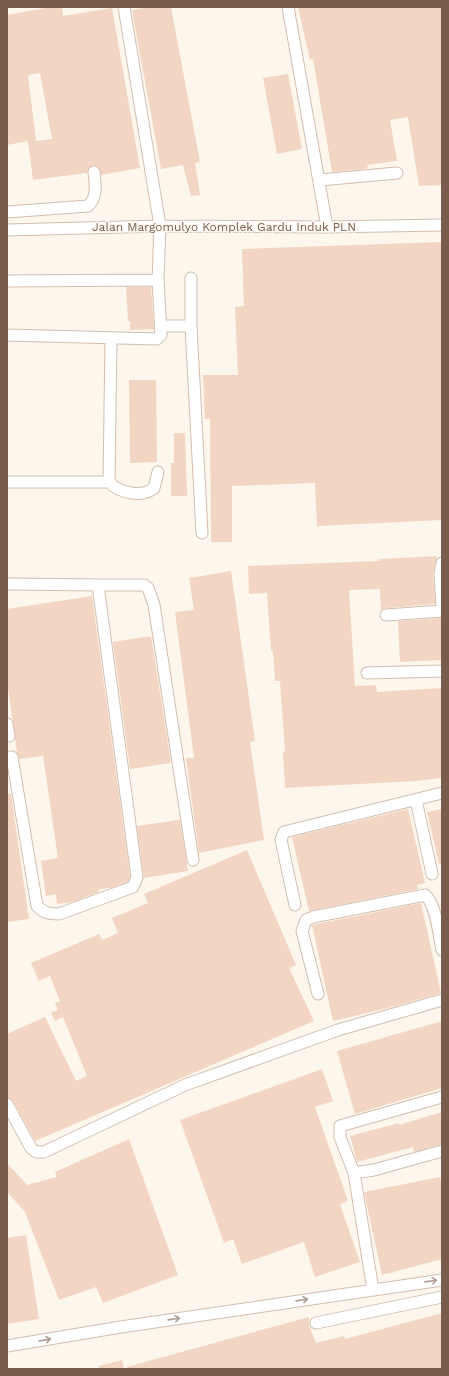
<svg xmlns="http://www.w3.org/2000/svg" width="449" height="1376" font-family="'Work Sans',sans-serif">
<rect width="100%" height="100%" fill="#fdf6ec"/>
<!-- building -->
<path fill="#f3d5c3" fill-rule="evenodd" d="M 51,7 L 62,7 L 63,16 L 112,8 L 140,168 L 101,175 L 99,168 L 93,165 L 88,169 L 87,173 L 33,180 L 28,141 L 7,145 L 7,15 ZM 40,73 L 52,139 L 36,141 L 28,75 Z
M 150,7 L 171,7 L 200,162 L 195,163 L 200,195 L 191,196 L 183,165 L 161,169 L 132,10 Z
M 298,7 L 442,7 L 442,185 L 419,186 L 408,117 L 390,120 L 397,161 L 367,165 L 368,168 L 365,169 L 332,172 L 313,59 L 310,60 Z
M 288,74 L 302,149 L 277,154 L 263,78 Z
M 442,242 L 442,520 L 317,526 L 315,483 L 232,486 L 232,542 L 211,542 L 210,419 L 205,419 L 203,375 L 238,375 L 235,307 L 244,306 L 242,249 Z
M 126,287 L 151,287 L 154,329 L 130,330 L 130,321 L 128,321 Z
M 129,380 L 156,380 L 157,462 L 130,463 Z
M 174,433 L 185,433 L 187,496 L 171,496 L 171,463 L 174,463 Z
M 437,556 L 433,573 L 435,604 L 386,608 L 381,610 L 380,589 L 349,590 L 355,686 L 376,685 L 377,692 L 442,688 L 442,778 L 416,781 L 285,788 L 283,752 L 285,752 L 280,681 L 275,681 L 273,651 L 271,651 L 267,593 L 249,594 L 248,566 L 379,561 L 379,559 Z
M 231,571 L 255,741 L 250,742 L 264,840 L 199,853 L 186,758 L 194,758 L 175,612 L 194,610 L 189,578 Z
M 92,596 L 130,876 L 128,882 L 111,888 L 99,889 L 99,892 L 73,902 L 57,904 L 56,894 L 46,896 L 41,861 L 58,858 L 43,756 L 19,759 L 17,753 L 7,681 L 7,609 Z
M 442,618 L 442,660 L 400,662 L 398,621 Z
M 151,636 L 171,763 L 130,769 L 113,642 Z
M 7,794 L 11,794 L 29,919 L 7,922 Z
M 408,809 L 425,883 L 417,885 L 418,889 L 309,911 L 292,837 Z
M 442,809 L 442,864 L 439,864 L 427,812 Z
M 180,820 L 188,871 L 144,878 L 137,826 Z
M 247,850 L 296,965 L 289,968 L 314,1021 L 35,1141 L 13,1101 L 7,1097 L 7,1034 L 45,1017 L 76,1081 L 87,1076 L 63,1017 L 55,1021 L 51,1013 L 58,1010 L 55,1003 L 60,1001 L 50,976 L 39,981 L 31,963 L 99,934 L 102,940 L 118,933 L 112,918 L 148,903 L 144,894 Z
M 421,903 L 441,993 L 388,1008 L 333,1021 L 312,925 Z
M 442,1021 L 442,1088 L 355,1114 L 337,1051 Z
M 322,1069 L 333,1101 L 315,1107 L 348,1201 L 340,1204 L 360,1262 L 315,1277 L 304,1242 L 242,1264 L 233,1239 L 224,1243 L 180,1120 Z
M 442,1112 L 442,1144 L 414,1152 L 413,1147 L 357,1162 L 350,1136 L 399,1123 L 399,1125 Z
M 129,1139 L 178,1275 L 103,1303 L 96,1287 L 59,1300 L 25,1212 L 7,1192 L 7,1163 L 27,1185 L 57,1177 L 55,1172 Z
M 440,1177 L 442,1189 L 442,1259 L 382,1275 L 364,1192 Z
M 26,1235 L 39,1319 L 7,1324 L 7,1238 Z
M 442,1313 L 442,1369 L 127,1369 L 127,1367 L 309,1317 L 309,1325 L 316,1343 L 344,1336 L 345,1339 Z
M 122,1360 L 124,1369 L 99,1369 L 99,1366 Z"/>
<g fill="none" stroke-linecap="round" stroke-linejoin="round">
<defs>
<path id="minor" d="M 288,7 L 327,227
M 320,180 L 397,173
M 7,212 L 88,206 C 98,197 95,184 94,172
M 7,230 L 160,226 L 327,227 L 442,225
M 7,281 L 158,280
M 160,326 L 191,326 L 202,533
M 191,326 L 191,278
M 7,335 L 157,339 L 161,335 L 158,280 L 160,226 L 124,7
M 7,482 L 109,482 C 119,493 142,498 154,488 L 158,472
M 109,482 L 111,338
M 442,563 L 440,573 L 442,607
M 7,584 L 98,585 L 137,877 L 133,887 L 59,914 C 49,914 44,913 37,906 L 12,757 L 7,758
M 98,585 L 144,585 L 148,588 L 154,605 L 193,860
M 386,615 L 442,611
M 367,673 L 442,671
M 7,724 L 9,736
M 416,800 L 432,874
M 295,905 L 281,840 L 284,832 L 442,793
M 318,994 L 302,931 L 306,920 L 313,917 L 425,895 C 436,904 439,935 442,950
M 7,1104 L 31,1148 L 36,1152 L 44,1152 L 185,1085 L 338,1030 L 442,1000
M 354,1173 L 374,1170 L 442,1151
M 373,1290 L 354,1173 L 340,1137 L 340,1126 L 442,1097
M 316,1323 L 442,1297
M 7,1346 L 121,1327 L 442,1280"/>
</defs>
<!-- minor casing -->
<use href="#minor" stroke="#d1beb0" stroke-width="13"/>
<!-- minor -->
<use href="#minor" stroke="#fff" stroke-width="11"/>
</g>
<!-- one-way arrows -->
<defs><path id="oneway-shaft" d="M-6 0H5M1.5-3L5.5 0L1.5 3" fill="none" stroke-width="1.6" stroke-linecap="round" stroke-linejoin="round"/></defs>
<g stroke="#af9d94">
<use href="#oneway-shaft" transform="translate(431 1281) rotate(-8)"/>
<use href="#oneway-shaft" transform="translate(302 1300) rotate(-8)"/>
<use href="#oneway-shaft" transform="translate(174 1319) rotate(-8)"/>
<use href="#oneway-shaft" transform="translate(45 1340) rotate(-10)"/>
</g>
<g text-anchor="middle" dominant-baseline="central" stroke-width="3" stroke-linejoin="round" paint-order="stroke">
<!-- street labels -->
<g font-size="12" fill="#7a5c4d" stroke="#fffaf3">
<text x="224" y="227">Jalan Margomulyo Komplek Gardu Induk PLN</text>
</g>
</g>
<!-- border -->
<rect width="449" height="1376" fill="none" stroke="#7a5c4d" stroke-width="16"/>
</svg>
